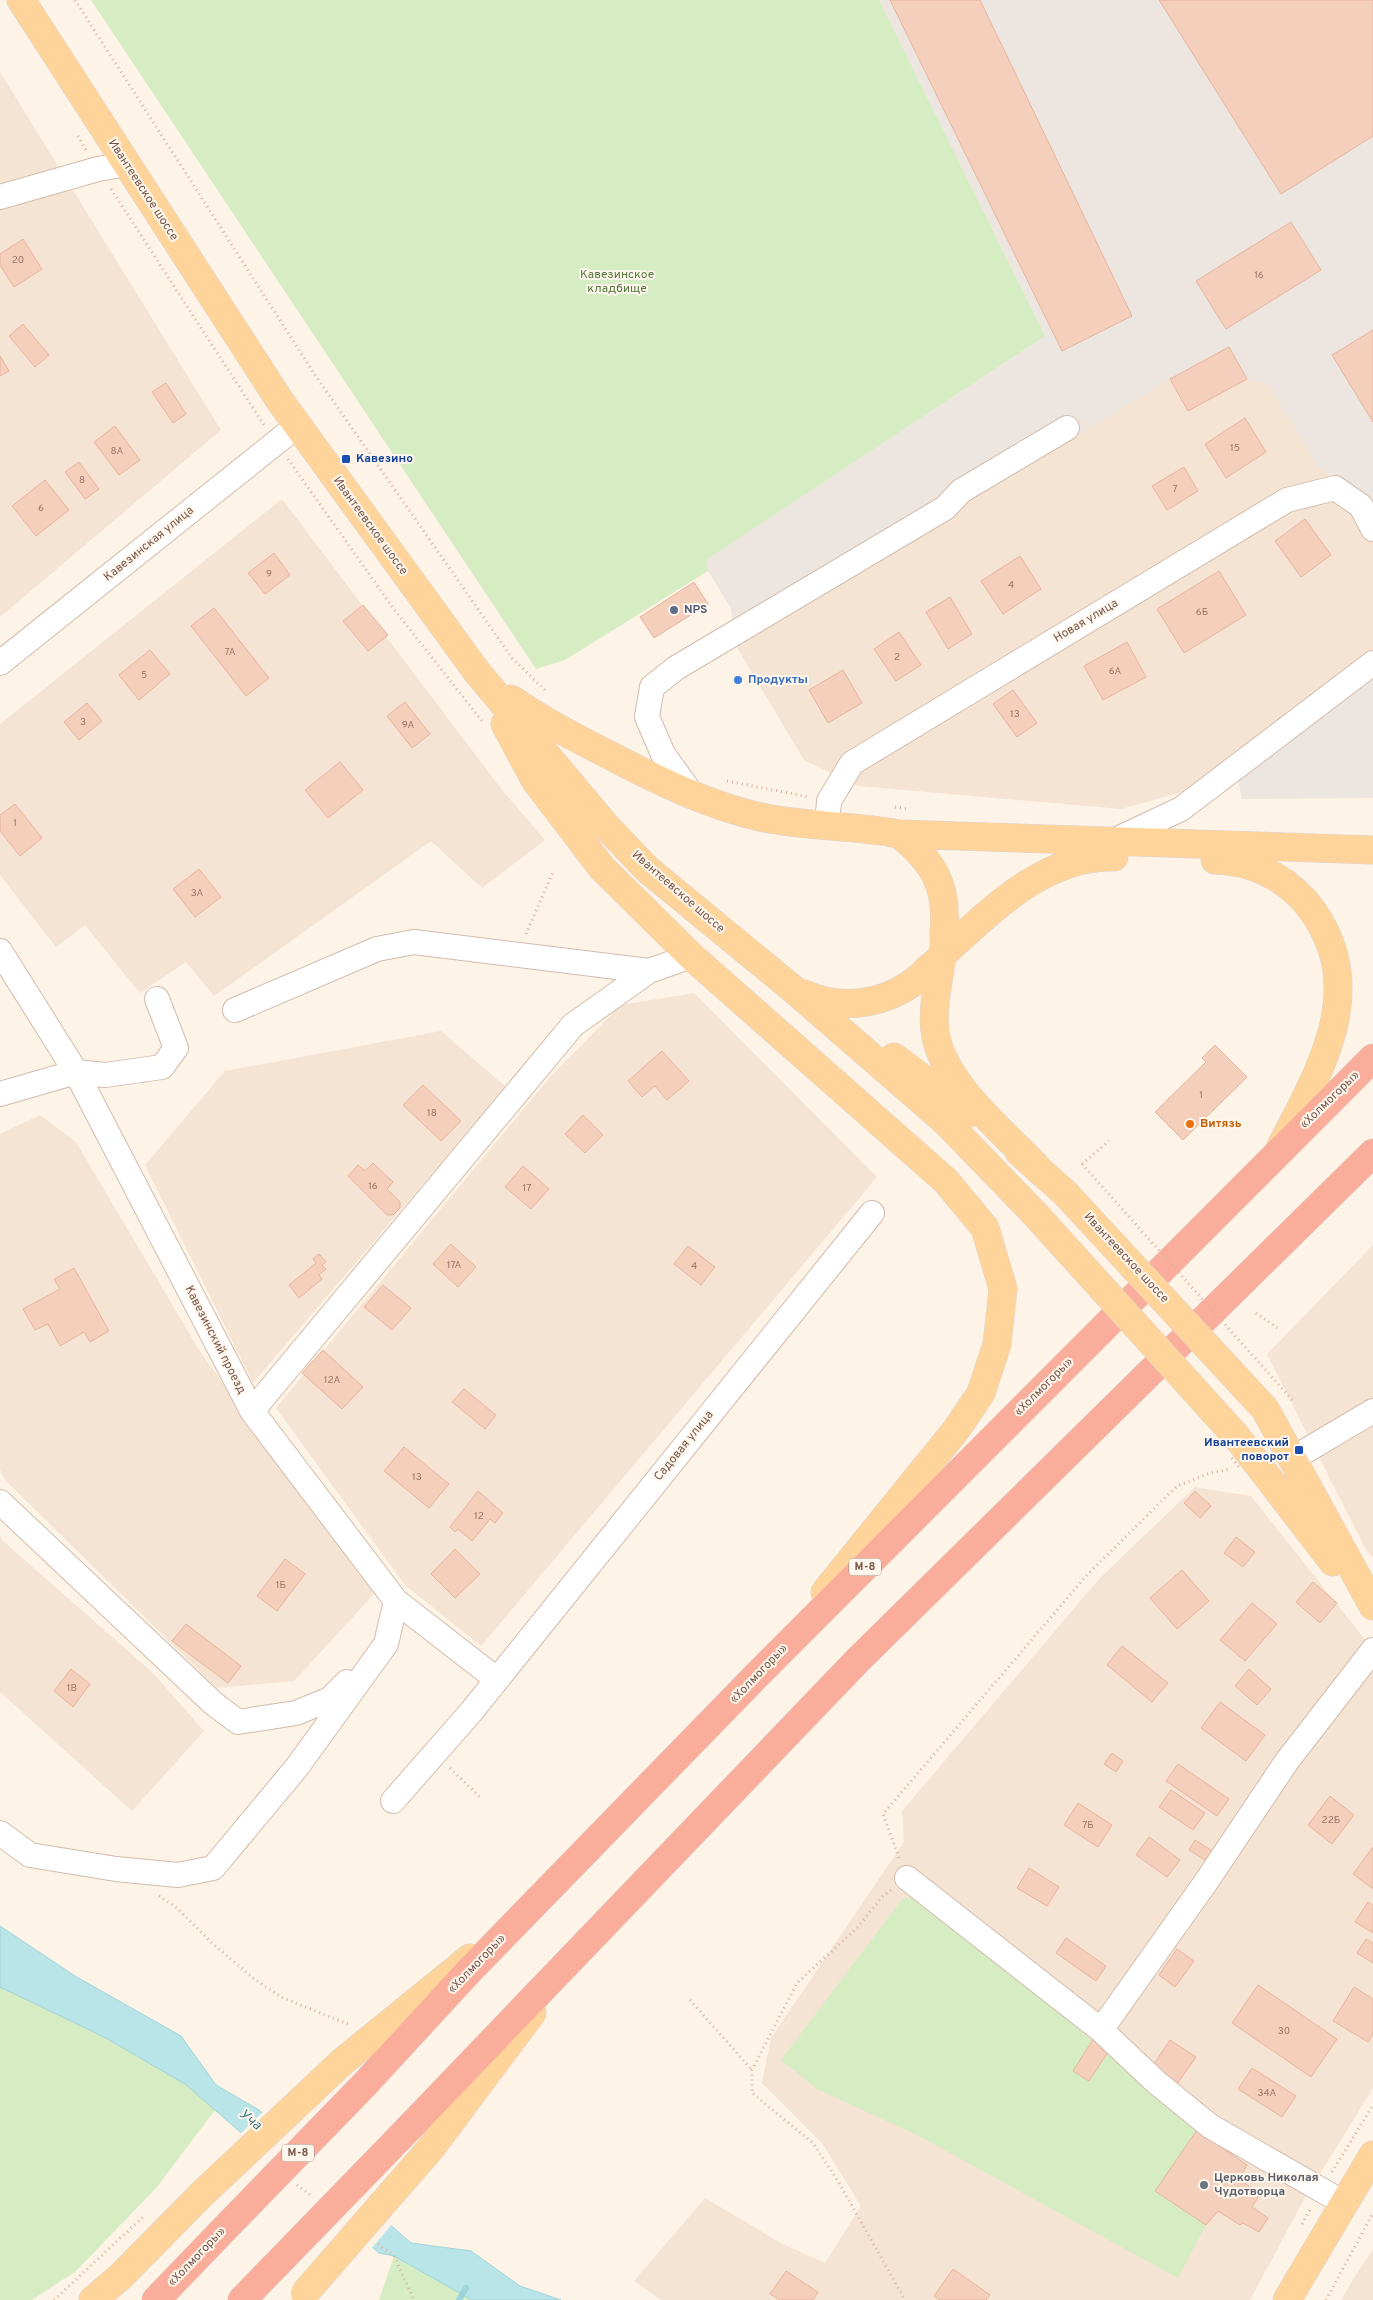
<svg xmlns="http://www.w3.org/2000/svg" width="1373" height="2300" font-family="Overpass,sans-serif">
<rect width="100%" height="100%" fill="#fdf3e6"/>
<!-- residential -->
<path fill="#f5e4d4" d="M 0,72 L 221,430 L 0,617 Z
M 1170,379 L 1188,411 L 1247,379 L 1268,384 L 1318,466 L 1364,501 L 1373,517 L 1373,671 L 1237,777 L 1121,809 L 858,786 L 804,760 L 735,644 Z
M 282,499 L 502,790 L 545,840 L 482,888 L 431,841 L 214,996 L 186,962 L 140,993 L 85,925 L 56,947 L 0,875 L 0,724 Z
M 694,993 L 877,1177 L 481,1646 L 405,1585 L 276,1408 L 551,1076 L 621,1005 Z
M 441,1031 L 506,1087 L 253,1383 L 145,1165 L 225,1071 Z
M 40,1115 L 76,1142 L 199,1350 L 374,1594 L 294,1681 L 217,1688 L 6,1481 L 0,1470 L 0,1134 Z
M 1373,1245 L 1373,1558 L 1366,1550 L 1267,1354 Z
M 1195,1487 L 1251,1496 L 1367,1642 L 1373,1646 L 1373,2088 L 1302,2203 L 1250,2300 L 661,2300 L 634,2281 L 705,2198 L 779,2242 L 825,2263 L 861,2206 L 822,2143 L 762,2083 L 771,2038 L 904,1842 L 902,1811 L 1099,1579 Z
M 0,1535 L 2,1540 L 153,1673 L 204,1731 L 132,1811 L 0,1692 Z
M 1373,2249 L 1373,2300 L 1341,2300 L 1356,2275 Z"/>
<!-- industrial -->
<path fill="#ede5e0" d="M 879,0 L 1373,0 L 1373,517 L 1364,501 L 1318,466 L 1268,384 L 1246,379 L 1188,411 L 1170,379 L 735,644 L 731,608 L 708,571 L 706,560 L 1045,336 Z
M 1373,671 L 1373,798 L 1242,799 L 1237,777 Z"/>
<!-- green -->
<path fill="#d6ecc3" d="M 91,0 L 879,0 L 1045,336 L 706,560 L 708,571 L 565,660 L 536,669 Z
M 910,1897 L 1065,2018 L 1197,2130 L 1155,2191 L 1206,2225 L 1178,2278 L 917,2135 L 817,2089 L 781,2060 L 902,1899 Z
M 0,1987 L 104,2037 L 185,2084 L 215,2110 L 156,2188 L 76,2271 L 32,2300 L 0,2300 Z
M 394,2256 L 472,2300 L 379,2300 Z"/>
<!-- water -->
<path fill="#b9e4e8" stroke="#9ed5db" d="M 0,1926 L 75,1976 L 181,2036 L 216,2085 L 259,2110 L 411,2243 L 471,2251 L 520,2286 L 561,2300 L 472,2300 L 394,2256 L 379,2253 L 185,2084 L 104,2037 L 0,1987 Z"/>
<!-- pier -->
<path fill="#fdf3e6" d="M 264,2111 L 392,2224 L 371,2249 L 239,2135 Z"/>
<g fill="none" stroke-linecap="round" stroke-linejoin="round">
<!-- stream -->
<path stroke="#9ed5db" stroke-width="6" d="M 459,2300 L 466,2288"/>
</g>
<!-- building -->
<path fill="#f4cfbc" stroke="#e8b49b" d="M 890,0 L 980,0 L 1132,316 L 1062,351 Z
M 1159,0 L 1373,0 L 1373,136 L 1281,194 Z
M 1291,222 L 1321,270 L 1226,329 L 1196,281 Z
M 23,239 L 42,269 L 14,287 L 0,265 L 0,254 Z
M 23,324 L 49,355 L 35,367 L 9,336 Z
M 1373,330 L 1373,422 L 1332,355 Z
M 1229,347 L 1247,379 L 1188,411 L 1170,379 Z
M 0,356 L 9,371 L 0,376 Z
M 166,383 L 186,414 L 173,423 L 152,392 Z
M 1245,418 L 1266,452 L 1226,478 L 1205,444 Z
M 115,426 L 140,460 L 119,475 L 94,442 Z
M 79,462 L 99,489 L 85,499 L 65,472 Z
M 1184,467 L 1198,491 L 1167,510 L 1152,486 Z
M 45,480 L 69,510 L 36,536 L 12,506 Z
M 1305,519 L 1331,555 L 1301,577 L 1275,541 Z
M 274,553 L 290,575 L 265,594 L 248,573 Z
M 1020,556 L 1041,589 L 1003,614 L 981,581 Z
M 1219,571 L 1246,615 L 1184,653 L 1157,609 Z
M 694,582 L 708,604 L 654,638 L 640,617 Z
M 950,597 L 972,634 L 948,649 L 926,612 Z
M 363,605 L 388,635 L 368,651 L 343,621 Z
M 214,608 L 269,678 L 246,696 L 191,626 Z
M 899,632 L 921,665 L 896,681 L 874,649 Z
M 1127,642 L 1146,677 L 1103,700 L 1084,666 Z
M 150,650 L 170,674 L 139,700 L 119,675 Z
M 843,670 L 862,703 L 828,723 L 809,690 Z
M 1013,690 L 1037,723 L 1017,737 L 993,704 Z
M 405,702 L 430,734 L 412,748 L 387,716 Z
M 87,703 L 102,721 L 79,740 L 64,722 Z
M 340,762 L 363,790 L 328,818 L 305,790 Z
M 15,804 L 42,838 L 20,856 L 0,831 L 0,815 Z
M 199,869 L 221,897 L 195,917 L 173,889 Z
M 1215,1045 L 1247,1077 L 1183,1140 L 1155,1112 L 1206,1062 L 1202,1058 Z
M 662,1051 L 689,1081 L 667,1100 L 655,1086 L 642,1097 L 628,1081 Z
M 423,1085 L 461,1121 L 441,1141 L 403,1105 Z
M 583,1115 L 603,1135 L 585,1153 L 565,1134 Z
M 373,1163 L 393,1182 L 387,1189 L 400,1202 L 400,1208 L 393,1215 L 387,1215 L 348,1176 L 358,1165 L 365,1171 Z
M 523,1166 L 549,1189 L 531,1209 L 505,1187 Z
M 451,1244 L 476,1267 L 458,1287 L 433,1264 Z
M 688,1246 L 715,1267 L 701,1285 L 674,1264 Z
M 319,1254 L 326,1262 L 322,1265 L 326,1269 L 319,1275 L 322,1279 L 299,1298 L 289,1285 L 316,1263 L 313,1259 Z
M 74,1268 L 109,1331 L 90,1342 L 84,1332 L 60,1346 L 48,1324 L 35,1330 L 23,1309 L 60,1289 L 54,1279 Z
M 383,1285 L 411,1308 L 392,1330 L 364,1307 Z
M 323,1350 L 363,1387 L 342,1409 L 302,1373 Z
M 464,1389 L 496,1415 L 485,1429 L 452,1402 Z
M 404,1447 L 449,1484 L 429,1508 L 384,1471 Z
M 478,1491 L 503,1513 L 495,1523 L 490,1519 L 472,1541 L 458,1529 L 455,1532 L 450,1527 Z
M 1195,1491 L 1211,1506 L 1200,1518 L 1184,1503 Z
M 1236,1537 L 1255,1552 L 1243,1567 L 1224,1553 Z
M 455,1549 L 480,1574 L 455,1598 L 431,1574 Z
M 285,1559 L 305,1574 L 277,1611 L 257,1596 Z
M 1182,1570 L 1209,1601 L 1177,1629 L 1150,1598 Z
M 1313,1582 L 1337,1603 L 1320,1623 L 1296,1602 Z
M 1252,1603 L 1277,1624 L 1245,1661 L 1220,1640 Z
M 186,1624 L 241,1666 L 228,1683 L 172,1641 Z
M 1122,1646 L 1168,1683 L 1152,1702 L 1107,1665 Z
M 71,1669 L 90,1684 L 73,1707 L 54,1691 Z
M 1249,1669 L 1271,1689 L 1257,1705 L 1235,1686 Z
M 1220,1702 L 1265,1735 L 1246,1761 L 1201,1728 Z
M 1112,1753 L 1123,1761 L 1116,1772 L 1104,1764 Z
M 1178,1764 L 1229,1799 L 1217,1816 L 1166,1781 Z
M 1171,1790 L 1205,1813 L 1193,1830 L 1159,1807 Z
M 1330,1796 L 1354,1815 L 1332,1844 L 1308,1825 Z
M 1078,1803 L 1112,1825 L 1098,1847 L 1064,1825 Z
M 1149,1837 L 1180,1860 L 1167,1877 L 1136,1855 Z
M 1195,1840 L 1214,1852 L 1208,1862 L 1189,1850 Z
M 1373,1847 L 1373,1889 L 1353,1874 Z
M 1029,1868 L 1059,1887 L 1047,1906 L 1017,1888 Z
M 1368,1902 L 1373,1905 L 1373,1933 L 1355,1922 Z
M 1066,1938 L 1106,1966 L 1096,1981 L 1056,1953 Z
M 1366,1939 L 1373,1943 L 1373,1963 L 1357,1953 Z
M 1177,1949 L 1194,1961 L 1175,1987 L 1159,1975 Z
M 1258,1985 L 1337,2039 L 1311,2077 L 1232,2023 Z
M 1354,1987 L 1373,1999 L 1373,2034 L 1368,2042 L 1333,2021 Z
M 1094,2038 L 1110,2049 L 1089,2081 L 1073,2071 Z
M 1170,2040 L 1196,2057 L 1177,2084 L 1152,2067 Z
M 1252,2068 L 1296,2096 L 1282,2117 L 1238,2089 Z
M 1197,2130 L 1247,2165 L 1239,2179 L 1260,2194 L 1252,2207 L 1268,2218 L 1259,2232 L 1243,2223 L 1240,2225 L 1218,2211 L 1206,2225 L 1155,2191 Z
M 953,2269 L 990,2295 L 986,2300 L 940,2300 L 934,2296 Z
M 786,2271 L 818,2292 L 813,2300 L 780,2300 L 770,2294 Z"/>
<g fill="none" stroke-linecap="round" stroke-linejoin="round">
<defs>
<path id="minor" d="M 0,197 L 98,169 L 127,164
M 0,663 L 298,425
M 693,796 L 663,754 L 647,717 L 652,687 L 676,668 L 945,508 L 961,491 L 1067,428
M 827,825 L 829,801 L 852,763 L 1287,500 L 1335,488 L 1361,506 L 1373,529
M 1111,842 L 1181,809 L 1373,663
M 0,951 L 76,1072 L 252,1411 L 396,1601 L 495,1678
M 235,1010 L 377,949 L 414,942 L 649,971 L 691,956
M 0,1094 L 76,1072 L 105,1075 L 162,1067 L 176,1048 L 157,999
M 252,1411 L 573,1025 L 649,971
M 1292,1459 L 1373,1411
M 0,1502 L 213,1703 L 238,1722 L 296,1713 L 330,1699 L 347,1682
M 393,1801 L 471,1712 L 872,1213
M 0,1833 L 30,1855 L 116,1869 L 178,1875 L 213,1868 L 297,1767 L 386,1644 L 396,1601
M 907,1878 L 1101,2030 L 1206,1882 L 1287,1761 L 1373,1650
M 1101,2030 L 1156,2082 L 1210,2126 L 1344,2203"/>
<path id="major" d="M 21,0 L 280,401 L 477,672 L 606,826 L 647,869 L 793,989 L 945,1121 L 1035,1214
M 511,699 C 544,722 578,739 613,757 C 661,782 708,805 760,817 C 806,827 853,825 899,834 L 1373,850
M 505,724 L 535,780 L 602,868 L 691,956 L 946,1181 L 985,1228 L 1003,1289 L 997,1344 L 981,1393 L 956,1430 L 825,1592
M 1215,860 C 1251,861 1280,874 1305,901 C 1373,983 1322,1067 1280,1148
M 804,994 C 847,1013 896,1003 929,968 C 933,965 940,959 942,955 C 945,949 944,938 944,932 C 948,886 934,862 899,834
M 894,1057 L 969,1113
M 1019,1152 L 1065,1193
M 1034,1164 C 1000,1129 941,1081 935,1031 C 932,1006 939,979 942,955 C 991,911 1044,855 1114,857
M 1265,1409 L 1373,1606
M 1236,1436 L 1333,1562
M 342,2062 L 470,1958
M 431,2148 L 532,2013
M 93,2300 L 121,2276 L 202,2194
M 1287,2300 L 1373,2155"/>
<path id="highway" d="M 365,2084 L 469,1971 L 757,1675 L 1373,1058
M 409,2128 L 858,1660 L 1373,1153
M 156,2300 L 231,2222
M 242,2300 L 276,2265"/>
</defs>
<!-- minor casing -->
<use href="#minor" stroke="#d2bcad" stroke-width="26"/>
<!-- major casing -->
<use href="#major" stroke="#dcd3d0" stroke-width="29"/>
<!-- highway casing -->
<use href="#highway" stroke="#dcd3d0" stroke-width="29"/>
<!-- path -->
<path stroke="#dab29e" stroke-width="3" stroke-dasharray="1 4" stroke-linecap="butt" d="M 75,0 L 315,375 L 512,658 L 547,692
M 78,136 L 86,150
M 111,189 L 264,425
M 288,459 L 393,608 L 482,721
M 727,781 L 809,797
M 895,807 L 908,809
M 526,934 L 553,872
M 1082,1164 L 1109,1141
M 1256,1313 L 1279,1329
M 450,1768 L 482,1799
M 899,1858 L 883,1814 L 1087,1575 L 1177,1486 L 1210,1473 L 1231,1469
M 891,1890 L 883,1896 L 856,1929 L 797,1983 L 752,2070 L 752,2093 L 813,2143 L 838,2181 L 905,2300
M 159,1896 L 177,1908 L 213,1944 L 253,1978 L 281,1997 L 350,2025
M 690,2000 L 752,2070
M 1332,2172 L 1373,2105
M 297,2185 L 312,2196
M 1302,2224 L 1311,2208
M 378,2244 L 394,2256 L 414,2300
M 54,2300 L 143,2217
M 1326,2300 L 1373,2213"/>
<!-- minor -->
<use href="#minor" stroke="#fff" stroke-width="24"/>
<!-- major -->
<use href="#major" stroke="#ffd49b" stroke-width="28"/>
<!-- highway -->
<use href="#highway" stroke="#faad9a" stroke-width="28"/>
<defs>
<path id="major-bridge" d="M 1065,1193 L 1265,1409
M 1035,1214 L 1236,1436
M 202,2194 L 342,2062
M 305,2293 L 431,2148"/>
<path id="highway-bridge" d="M 231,2222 L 365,2084
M 276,2265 L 409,2128"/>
</defs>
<!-- major-bridge casing -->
<use href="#major-bridge" stroke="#dcd3d0" stroke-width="29" stroke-linecap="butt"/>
<!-- highway-bridge casing -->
<use href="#highway-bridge" stroke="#dcd3d0" stroke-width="29" stroke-linecap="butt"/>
<!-- path-bridge -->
<path stroke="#dab29e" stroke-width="3" stroke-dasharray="1 4" stroke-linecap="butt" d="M 1082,1164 L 1295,1403
M 1232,1458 L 1239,1467"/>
<!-- major-bridge -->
<use href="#major-bridge" stroke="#ffd49b" stroke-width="28"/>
<!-- highway-bridge -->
<use href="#highway-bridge" stroke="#faad9a" stroke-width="28"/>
</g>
<!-- markers -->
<g fill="#1a4fb4" stroke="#fff7ed" stroke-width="2">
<rect x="341" y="454" width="10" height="10" rx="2.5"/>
<rect x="1294" y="1445" width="10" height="10" rx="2.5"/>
</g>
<circle fill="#5c6f8a" stroke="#fff7ed" stroke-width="2" cx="674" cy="610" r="5"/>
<circle fill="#3f7fe0" stroke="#fff7ed" stroke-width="2" cx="738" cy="680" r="5"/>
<circle fill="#e8710a" stroke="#fff7ed" stroke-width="2" cx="1190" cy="1124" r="5"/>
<circle fill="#6b7280" stroke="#fff7ed" stroke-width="2" cx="1204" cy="2185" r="5"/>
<g text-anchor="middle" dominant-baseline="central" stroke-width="4" stroke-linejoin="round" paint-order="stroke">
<!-- number labels -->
<g font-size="10" fill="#977566">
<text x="18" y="260">20</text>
<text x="1259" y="275">16</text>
<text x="1235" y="448">15</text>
<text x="117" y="451">8А</text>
<text x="82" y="480">8</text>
<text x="1175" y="489">7</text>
<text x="41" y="508">6</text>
<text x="269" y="574">9</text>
<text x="1011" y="585">4</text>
<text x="1202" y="612">6Б</text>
<text x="230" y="652">7А</text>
<text x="897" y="657">2</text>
<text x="1115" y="671">6А</text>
<text x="144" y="675">5</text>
<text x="1015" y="714">13</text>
<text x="83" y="722">3</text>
<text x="408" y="725">9А</text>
<text x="15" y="823">1</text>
<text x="197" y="893">3А</text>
<text x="1201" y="1095">1</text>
<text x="432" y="1113">18</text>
<text x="373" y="1186">16</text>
<text x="527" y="1188">17</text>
<text x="454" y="1265">17А</text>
<text x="694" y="1266">4</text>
<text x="332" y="1380">12А</text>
<text x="417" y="1477">13</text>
<text x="479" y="1516">12</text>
<text x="281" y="1585">1Б</text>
<text x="72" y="1688">1В</text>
<text x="1331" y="1820">22Б</text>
<text x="1088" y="1825">7Б</text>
<text x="1284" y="2031">30</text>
<text x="1267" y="2093">34А</text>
</g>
<!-- shield labels -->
<g fill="#fff7ed" stroke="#a0877a" stroke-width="1">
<rect x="849" y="1558.5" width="32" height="17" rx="4"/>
<rect x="282" y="2144.5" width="32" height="17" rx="4"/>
</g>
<g font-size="11" font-weight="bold" fill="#785749">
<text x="865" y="1567">М-8</text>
<text x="298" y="2153">М-8</text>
</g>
<!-- street labels -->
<g font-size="12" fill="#785749" stroke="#fff7ed">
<text transform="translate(143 190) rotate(57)">Ивантеевское шоссе</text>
<text transform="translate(370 526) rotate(54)">Ивантеевское шоссе</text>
<text transform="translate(149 544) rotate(-39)">Кавезинская улица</text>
<text transform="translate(1086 621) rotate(-31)">Новая улица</text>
<text transform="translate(678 892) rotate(41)">Ивантеевское шоссе</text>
<text transform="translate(1330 1100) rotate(-44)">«Холмогоры»</text>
<text transform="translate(1126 1258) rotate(47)">Ивантеевское шоссе</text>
<text transform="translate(215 1340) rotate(63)">Кавезинский проезд</text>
<text transform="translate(1044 1387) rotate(-45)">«Холмогоры»</text>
<text transform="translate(684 1446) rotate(-51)">Садовая улица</text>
<text transform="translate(759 1674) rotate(-46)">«Холмогоры»</text>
<text transform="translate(477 1964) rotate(-46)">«Холмогоры»</text>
<text transform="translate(197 2257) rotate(-46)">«Холмогоры»</text>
</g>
<!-- park labels -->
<g font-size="12" fill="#52793d" stroke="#fff7ed">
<text x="617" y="275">Кавезинское<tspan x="617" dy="14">кладбище</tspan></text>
</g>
<!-- transit labels -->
<g font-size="12" font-weight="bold" fill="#164399" stroke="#fff7ed" text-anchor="start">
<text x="356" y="459">Кавезино</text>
<text x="1289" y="1443" text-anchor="end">Ивантеевский<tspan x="1289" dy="14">поворот</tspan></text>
</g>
<!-- service labels -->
<g font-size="12" font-weight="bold" fill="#4e5e75" stroke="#fff7ed" text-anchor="start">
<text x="684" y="610">NPS</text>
</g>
<!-- shop labels -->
<g font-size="12" font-weight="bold" fill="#366cbe" stroke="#fff7ed" text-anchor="start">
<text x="748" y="680">Продукты</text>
</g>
<!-- food labels -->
<g font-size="12" font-weight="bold" fill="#c56008" stroke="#fff7ed" text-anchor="start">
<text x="1200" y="1124">Витязь</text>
</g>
<!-- worship labels -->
<g font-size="12" font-weight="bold" fill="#5b616d" stroke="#fff7ed" text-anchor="start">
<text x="1214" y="2178">Церковь Николая<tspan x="1214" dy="14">Чудотворца</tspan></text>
</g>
<!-- water labels -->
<g font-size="14" font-style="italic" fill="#3c777e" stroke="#fff7ed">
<text transform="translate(250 2120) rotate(39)">Уча</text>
</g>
</g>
</svg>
